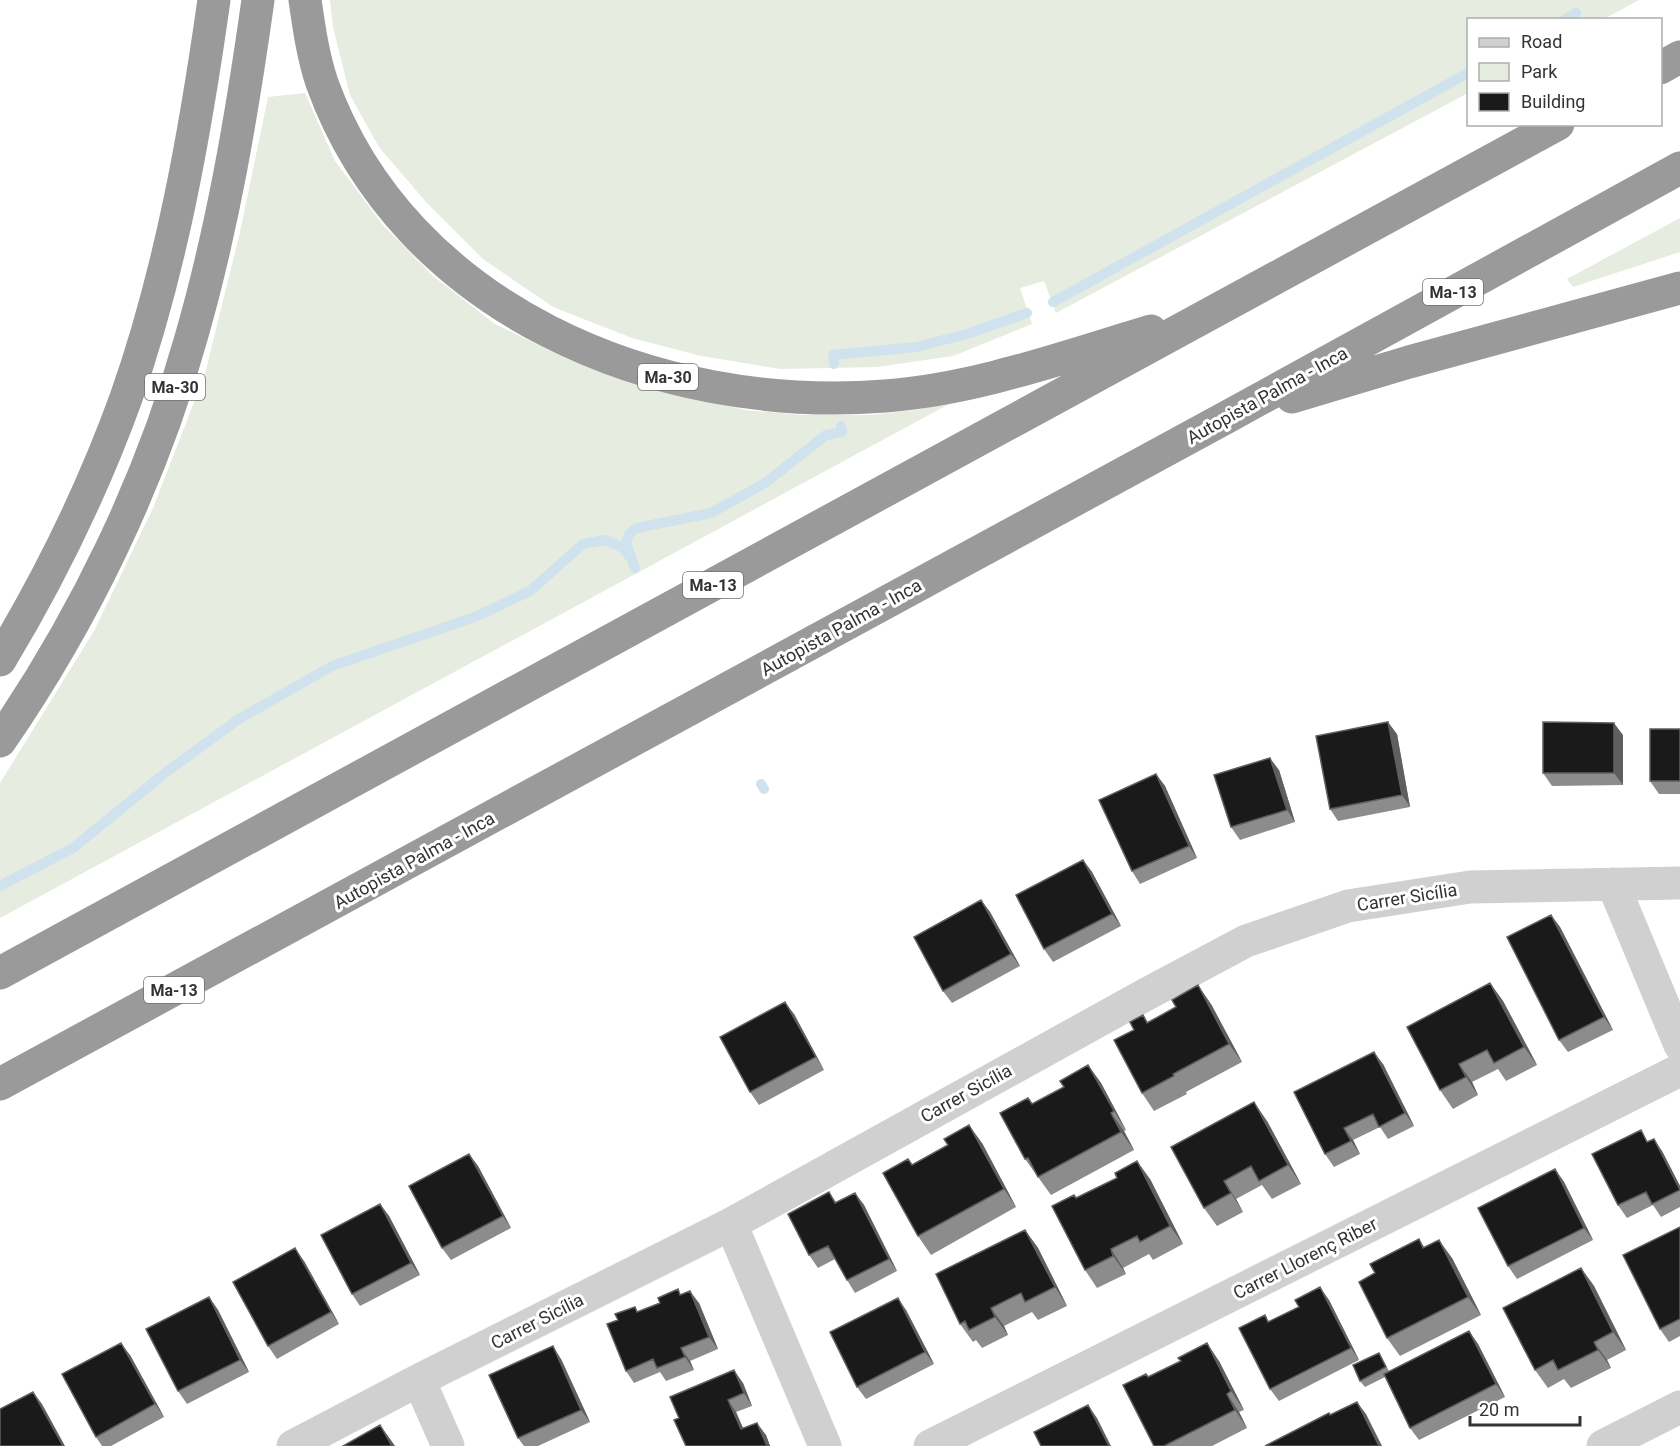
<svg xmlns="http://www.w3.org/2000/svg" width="1680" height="1446" font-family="Roboto,sans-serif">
<rect width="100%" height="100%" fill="#fff"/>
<!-- green -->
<path fill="#e6ecdf" d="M 330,0 L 1639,0 L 1604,19 L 1468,20 L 1468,93 L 1056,313 L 1044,281 L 1020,288 L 1032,324 L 953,356 L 877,367 L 780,369 L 701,356 L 632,338 L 553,307 L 483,259 L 426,202 L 379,147 L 350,95 L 333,27 Z
M 305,93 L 335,161 L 383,225 L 433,276 L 495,324 L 567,359 L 632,383 L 745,410 L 803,415 L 870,415 L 916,410 L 951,403 L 0,918 L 0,783 L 94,631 L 153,508 L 205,374 L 240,232 L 268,97 Z
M 1680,218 L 1680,252 L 1573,287 L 1567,279 Z"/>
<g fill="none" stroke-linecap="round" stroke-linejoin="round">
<!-- stream -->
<path stroke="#cfe2ee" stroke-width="10" d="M 1564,20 L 1576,13
M 1053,302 L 1468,73
M 834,364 L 833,355 L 916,347 L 967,334 L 1027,313
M 635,568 L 626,543 L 629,534 L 637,528 L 711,513 L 765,483 L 826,435 L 842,432 L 841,426
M 761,784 L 764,789
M 0,886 L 73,848 L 165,773 L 239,719 L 332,666 L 475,617 L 530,591 L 583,544 L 605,540 L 623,548 L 629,556"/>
<!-- minor -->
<path stroke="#d0d0d0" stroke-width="33" d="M 1613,884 L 1680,1045
M 731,1224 L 825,1446
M 419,1380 L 448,1446
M 293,1446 L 419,1380 L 731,1224 L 1143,996 L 1246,941 L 1348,906 L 1470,887 L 1680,883
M 930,1446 L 1680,1070
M 1603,1446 L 1680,1407"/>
<!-- highway -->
<path stroke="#9a9a9a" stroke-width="33" d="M 305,0 C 309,28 313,56 322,83 C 404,310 657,414 885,396 C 976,389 1064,357 1151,331
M 1660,68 L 1680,57
M 1292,397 L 1409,362 L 1680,288
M 0,660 C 50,577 93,489 126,398 C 171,270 195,134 214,0
M 0,741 C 84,619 151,481 191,338 C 223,227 242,114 258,0
M 0,973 L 1558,124
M 0,1084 L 1227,417 L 1680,168"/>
</g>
<!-- wall -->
<path fill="#8c8c8c" d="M 1680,729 L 1680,794 L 1659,794 L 1650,781 Z
M 1397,734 L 1410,807 L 1338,821 L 1330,809 Z
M 1623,735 L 1623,785 L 1552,786 L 1543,773 Z
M 1279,770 L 1295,822 L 1240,840 L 1231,827 Z
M 1156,774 L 1165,786 L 1197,858 L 1140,884 L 1132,871 Z
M 1083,860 L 1092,872 L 1121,926 L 1053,962 L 1044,949 Z
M 981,900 L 990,912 L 1020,966 L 952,1003 L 943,991 Z
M 1551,915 L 1560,927 L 1613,1030 L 1568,1052 L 1559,1040 Z
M 1490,983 L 1503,1001 L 1537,1065 L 1506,1081 L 1498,1069 L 1472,1082 L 1478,1095 L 1453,1109 L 1440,1090 Z
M 1211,1004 L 1242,1062 L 1186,1092 L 1187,1094 L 1154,1111 L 1142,1093 L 1134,1030 L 1143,1015 L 1148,1022 Z
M 794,1014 L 824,1070 L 759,1105 L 750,1092 Z
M 1383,1064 L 1414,1126 L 1388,1139 L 1380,1127 L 1353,1140 L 1360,1154 L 1334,1167 L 1325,1154 Z
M 1088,1065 L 1101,1083 L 1126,1130 L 1124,1131 L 1134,1150 L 1051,1195 L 1025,1159 L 1028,1098 L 1032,1104 L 1064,1087 Z
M 1267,1121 L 1301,1184 L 1272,1199 L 1262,1185 L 1236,1199 L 1243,1212 L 1217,1226 L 1204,1208 Z
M 1649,1141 L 1662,1151 L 1680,1186 L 1680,1207 L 1661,1217 L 1653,1205 L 1627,1218 L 1618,1205 Z
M 982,1143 L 1016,1207 L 931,1255 L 918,1236 L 908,1159 L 912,1165 Z
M 469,1154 L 478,1166 L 511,1228 L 451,1260 L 442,1248 Z
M 1555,1169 L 1564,1182 L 1593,1240 L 1517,1279 L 1508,1266 Z
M 1150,1179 L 1183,1244 L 1153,1260 L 1149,1254 L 1123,1268 L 1126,1274 L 1097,1288 L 1085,1270 L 1074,1195 L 1077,1198 Z
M 829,1192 L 836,1202 L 855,1193 L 864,1205 L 897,1271 L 855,1293 L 847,1280 L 835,1259 L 818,1268 L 809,1255 Z
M 380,1204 L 389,1216 L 420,1275 L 360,1306 L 352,1294 Z
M 1680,1227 L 1680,1336 L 1669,1342 L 1660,1329 Z
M 1025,1230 L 1038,1248 L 1067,1306 L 1038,1320 L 1032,1312 L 1004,1326 L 1008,1335 L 982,1348 L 976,1340 L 973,1342 L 960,1324 Z
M 1419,1239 L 1425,1248 L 1452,1258 L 1481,1315 L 1400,1356 L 1387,1338 L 1375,1273 Z
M 304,1261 L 339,1324 L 277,1359 L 268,1346 Z
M 1581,1268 L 1594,1286 L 1626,1350 L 1607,1360 L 1611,1368 L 1571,1388 L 1564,1379 L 1548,1388 L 1535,1370 Z
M 682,1294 L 699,1303 L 718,1349 L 690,1361 L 694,1370 L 666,1381 L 660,1372 L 634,1383 L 626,1371 L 618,1320 Z
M 209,1297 L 218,1310 L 249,1372 L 187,1404 L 178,1391 Z
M 1329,1300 L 1359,1360 L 1279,1401 L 1270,1389 L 1269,1322 Z
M 906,1310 L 934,1364 L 866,1399 L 857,1387 Z
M 1469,1331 L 1478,1344 L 1505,1397 L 1419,1440 L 1410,1428 L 1385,1377 L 1365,1387 L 1360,1381 L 1379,1353 L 1389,1371 Z
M 130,1355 L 164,1417 L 111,1446 L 102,1446 L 96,1437 Z
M 561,1359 L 590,1422 L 538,1446 L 524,1446 L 518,1438 Z
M 1219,1361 L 1244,1410 L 1239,1412 L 1247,1428 L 1212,1446 L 1154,1446 L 1146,1374 L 1149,1377 Z
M 743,1383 L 752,1406 L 736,1412 L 743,1428 L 766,1435 L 770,1446 L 686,1446 L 679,1418 Z"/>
<!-- shaded-wall -->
<path fill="#5f5f5f" d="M 1388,722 L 1397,734 L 1410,807 L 1402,795 Z
M 1614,723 L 1623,735 L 1623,785 L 1614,773 Z
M 1270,758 L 1279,770 L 1295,822 L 1287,810 Z
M 1156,774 L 1165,786 L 1197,858 L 1189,846 Z
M 1083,860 L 1092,872 L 1121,926 L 1112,914 Z
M 981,900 L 990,912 L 1020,966 L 1011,954 Z
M 1551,915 L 1560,927 L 1613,1030 L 1604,1017 Z
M 1490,983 L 1503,1001 L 1537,1065 L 1524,1047 Z
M 1198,985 L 1211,1004 L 1242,1062 L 1229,1044 Z
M 785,1002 L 794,1014 L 824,1070 L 816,1057 Z
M 1374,1052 L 1383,1064 L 1414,1126 L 1405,1113 Z
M 1459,1064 L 1472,1082 L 1478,1095 L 1466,1077 Z
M 1088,1065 L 1101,1083 L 1126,1130 L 1114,1111 Z
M 1254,1102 L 1267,1121 L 1301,1184 L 1288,1165 Z
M 1111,1113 L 1124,1131 L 1134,1150 L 1121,1132 Z
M 969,1125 L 982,1143 L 1016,1207 L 1004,1189 Z
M 1344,1128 L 1353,1140 L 1360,1154 L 1351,1141 Z
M 1654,1139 L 1662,1151 L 1680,1186 L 1680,1190 Z
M 469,1154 L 478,1166 L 511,1228 L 503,1216 Z
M 1137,1161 L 1150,1179 L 1183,1244 L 1170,1226 Z
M 1555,1169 L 1564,1182 L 1593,1240 L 1584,1228 Z
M 1224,1181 L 1236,1199 L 1243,1212 L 1231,1193 Z
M 855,1193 L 864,1205 L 897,1271 L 889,1259 Z
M 380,1204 L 389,1216 L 420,1275 L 411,1263 Z
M 1025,1230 L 1038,1248 L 1067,1306 L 1055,1287 Z
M 1439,1240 L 1452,1258 L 1481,1315 L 1468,1297 Z
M 295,1248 L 304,1261 L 339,1324 L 331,1312 Z
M 1111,1249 L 1123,1268 L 1126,1274 L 1113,1256 Z
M 1581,1268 L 1594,1286 L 1626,1350 L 1613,1332 Z
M 1320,1287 L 1329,1300 L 1359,1360 L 1351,1348 Z
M 690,1291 L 699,1303 L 718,1349 L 709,1337 Z
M 209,1297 L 218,1310 L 249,1372 L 240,1360 Z
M 898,1298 L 906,1310 L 934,1364 L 925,1352 Z
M 991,1308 L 1004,1326 L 1008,1335 L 995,1317 Z
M 1469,1331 L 1478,1344 L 1505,1397 L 1496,1384 Z
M 1594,1342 L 1607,1360 L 1611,1368 L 1598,1350 Z
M 121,1343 L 130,1355 L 164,1417 L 155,1404 Z
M 1207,1343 L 1219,1361 L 1244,1410 L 1231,1391 Z
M 553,1346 L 561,1359 L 590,1422 L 581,1410 Z
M 681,1348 L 690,1361 L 694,1370 L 685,1357 Z
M 734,1370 L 743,1383 L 752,1406 L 744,1393 Z
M 33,1392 L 42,1404 L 65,1446 L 63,1446 Z
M 1227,1394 L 1239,1412 L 1247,1428 L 1235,1410 Z
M 728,1400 L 736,1412 L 749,1442 L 741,1429 Z
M 1357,1402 L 1366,1414 L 1382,1446 L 1379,1446 Z
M 1088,1405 L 1097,1418 L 1111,1446 L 1109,1446 Z
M 757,1423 L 766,1435 L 770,1446 L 767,1446 Z
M 380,1425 L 393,1443 L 395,1446 L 392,1446 Z"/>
<!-- building -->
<path fill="#1a1a1a" stroke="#5f5f5f" stroke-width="1.5" d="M 1388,722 L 1402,795 L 1330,809 L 1316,736 Z
M 1543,722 L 1614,723 L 1614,773 L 1543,773 Z
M 1650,729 L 1680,729 L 1680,781 L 1650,781 Z
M 1270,758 L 1287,810 L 1231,827 L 1214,775 Z
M 1156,774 L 1189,846 L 1132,871 L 1099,800 Z
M 1083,860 L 1112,914 L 1044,949 L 1016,895 Z
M 981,900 L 1011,954 L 943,991 L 914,937 Z
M 1551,915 L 1604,1017 L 1559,1040 L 1507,937 Z
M 1490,983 L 1524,1047 L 1494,1063 L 1487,1050 L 1459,1064 L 1466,1077 L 1440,1090 L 1407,1027 Z
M 1198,985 L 1229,1044 L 1173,1074 L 1174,1076 L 1142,1093 L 1114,1040 L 1134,1030 L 1130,1022 L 1143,1015 L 1147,1023 L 1176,1007 L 1172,1000 Z
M 785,1002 L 816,1057 L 750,1092 L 720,1037 Z
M 1374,1052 L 1405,1113 L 1379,1127 L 1373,1114 L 1344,1128 L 1351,1141 L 1325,1154 L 1294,1092 Z
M 1088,1065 L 1114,1111 L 1111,1113 L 1121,1132 L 1038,1177 L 1028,1158 L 1025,1159 L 1000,1113 L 1028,1098 L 1032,1104 L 1064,1087 L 1060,1081 Z
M 1254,1102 L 1288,1165 L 1259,1181 L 1251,1166 L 1224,1181 L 1231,1193 L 1204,1208 L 1171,1147 Z
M 969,1125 L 1004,1189 L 918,1236 L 883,1173 L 908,1159 L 912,1165 L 948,1145 L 944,1139 Z
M 1641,1130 L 1647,1142 L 1654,1139 L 1680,1190 L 1652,1204 L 1646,1192 L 1618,1205 L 1592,1154 Z
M 469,1154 L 503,1216 L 442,1248 L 409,1186 Z
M 1137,1161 L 1170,1226 L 1140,1242 L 1137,1236 L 1111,1249 L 1113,1256 L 1085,1270 L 1052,1206 L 1074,1195 L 1076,1198 L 1117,1178 L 1115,1173 Z
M 1555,1169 L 1584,1228 L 1508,1266 L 1478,1208 Z
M 829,1192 L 835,1203 L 855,1193 L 889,1259 L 847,1280 L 828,1246 L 809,1255 L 788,1214 Z
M 380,1204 L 411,1263 L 352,1294 L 321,1235 Z
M 1680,1227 L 1680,1319 L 1660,1329 L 1623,1255 Z
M 1025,1230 L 1055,1287 L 1025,1302 L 1021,1293 L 991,1308 L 995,1317 L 969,1330 L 965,1321 L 960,1324 L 936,1274 Z
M 1419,1239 L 1423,1248 L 1439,1240 L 1468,1297 L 1387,1338 L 1359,1282 L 1375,1273 L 1370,1264 Z
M 295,1248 L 331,1312 L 268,1346 L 233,1282 Z
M 1581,1268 L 1613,1332 L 1594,1342 L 1598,1350 L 1558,1370 L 1553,1360 L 1535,1370 L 1503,1308 Z
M 1320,1287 L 1351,1348 L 1270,1389 L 1239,1328 L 1265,1315 L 1268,1322 L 1299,1307 L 1295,1300 Z
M 678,1289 L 680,1295 L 690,1291 L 709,1337 L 681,1348 L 685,1357 L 657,1368 L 653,1359 L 626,1371 L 607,1324 L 618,1320 L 615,1314 L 635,1307 L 637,1312 L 660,1303 L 658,1298 Z
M 209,1297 L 240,1360 L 178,1391 L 146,1329 Z
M 898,1298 L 925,1352 L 857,1387 L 830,1332 Z
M 1469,1331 L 1496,1384 L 1410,1428 L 1384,1374 Z
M 121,1343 L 155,1404 L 96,1437 L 62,1374 Z
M 1207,1343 L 1231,1391 L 1227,1394 L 1235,1410 L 1164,1446 L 1154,1446 L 1123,1385 L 1146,1374 L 1148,1377 L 1181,1361 L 1178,1358 Z
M 553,1346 L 581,1410 L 518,1438 L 489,1375 Z
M 1379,1353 L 1386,1367 L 1360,1381 L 1353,1365 Z
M 734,1370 L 744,1393 L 728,1400 L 741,1429 L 757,1423 L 767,1446 L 686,1446 L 674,1420 L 679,1418 L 670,1397 Z
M 33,1392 L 63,1446 L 0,1446 L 0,1409 Z
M 1357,1402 L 1379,1446 L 1265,1446 L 1329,1413 L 1330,1415 Z
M 1088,1405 L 1109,1446 L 1041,1446 L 1034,1432 Z
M 380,1425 L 392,1446 L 343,1446 Z"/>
<g text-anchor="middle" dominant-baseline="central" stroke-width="6" stroke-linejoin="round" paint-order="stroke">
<!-- shield labels -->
<g fill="#fff" stroke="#707070" stroke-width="1.5">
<rect x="1423" y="279" width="60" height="26" rx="4.5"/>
<rect x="638" y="364" width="60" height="26" rx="4.5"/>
<rect x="145" y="374" width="60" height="26" rx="4.5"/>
<rect x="683" y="572" width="60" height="26" rx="4.5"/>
<rect x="144" y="977" width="60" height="26" rx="4.5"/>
</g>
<g font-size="16" font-weight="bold" fill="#333">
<text x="1453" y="292">Ma-13</text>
<text x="668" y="377">Ma-30</text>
<text x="175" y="387">Ma-30</text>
<text x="713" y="585">Ma-13</text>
<text x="174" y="990">Ma-13</text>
</g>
<!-- street labels -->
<g font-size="18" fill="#333" stroke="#fff">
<text transform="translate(1267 395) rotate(-29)">Autopista Palma - Inca</text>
<text transform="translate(841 627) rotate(-29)">Autopista Palma - Inca</text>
<text transform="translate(414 860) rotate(-29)">Autopista Palma - Inca</text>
<text transform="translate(1407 897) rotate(-9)">Carrer Sicília</text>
<text transform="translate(966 1093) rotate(-29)">Carrer Sicília</text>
<text transform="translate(1305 1258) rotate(-27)">Carrer Llorenç Riber</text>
<text transform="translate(537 1321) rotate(-27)">Carrer Sicília</text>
</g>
</g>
<!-- legend -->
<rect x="1467" y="18" width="195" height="108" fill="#ffffff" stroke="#adadad" stroke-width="1.5"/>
<rect x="1479" y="38" width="30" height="9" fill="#d0d0d0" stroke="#adadad" stroke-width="1.5"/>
<text x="1521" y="48" font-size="18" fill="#333333">Road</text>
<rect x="1479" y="63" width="30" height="18" fill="#e6ecdf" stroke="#adadad" stroke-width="1.5"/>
<text x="1521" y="78" font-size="18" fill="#333333">Park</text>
<rect x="1479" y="93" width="30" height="18" fill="#1a1a1a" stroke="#adadad" stroke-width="1.5"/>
<text x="1521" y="108" font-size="18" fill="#333333">Building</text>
<!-- scale -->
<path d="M1470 1416v9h110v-9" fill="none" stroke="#333333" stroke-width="3"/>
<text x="1479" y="1416" font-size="18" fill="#333333" stroke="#ffffff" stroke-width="4.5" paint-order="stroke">20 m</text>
</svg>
